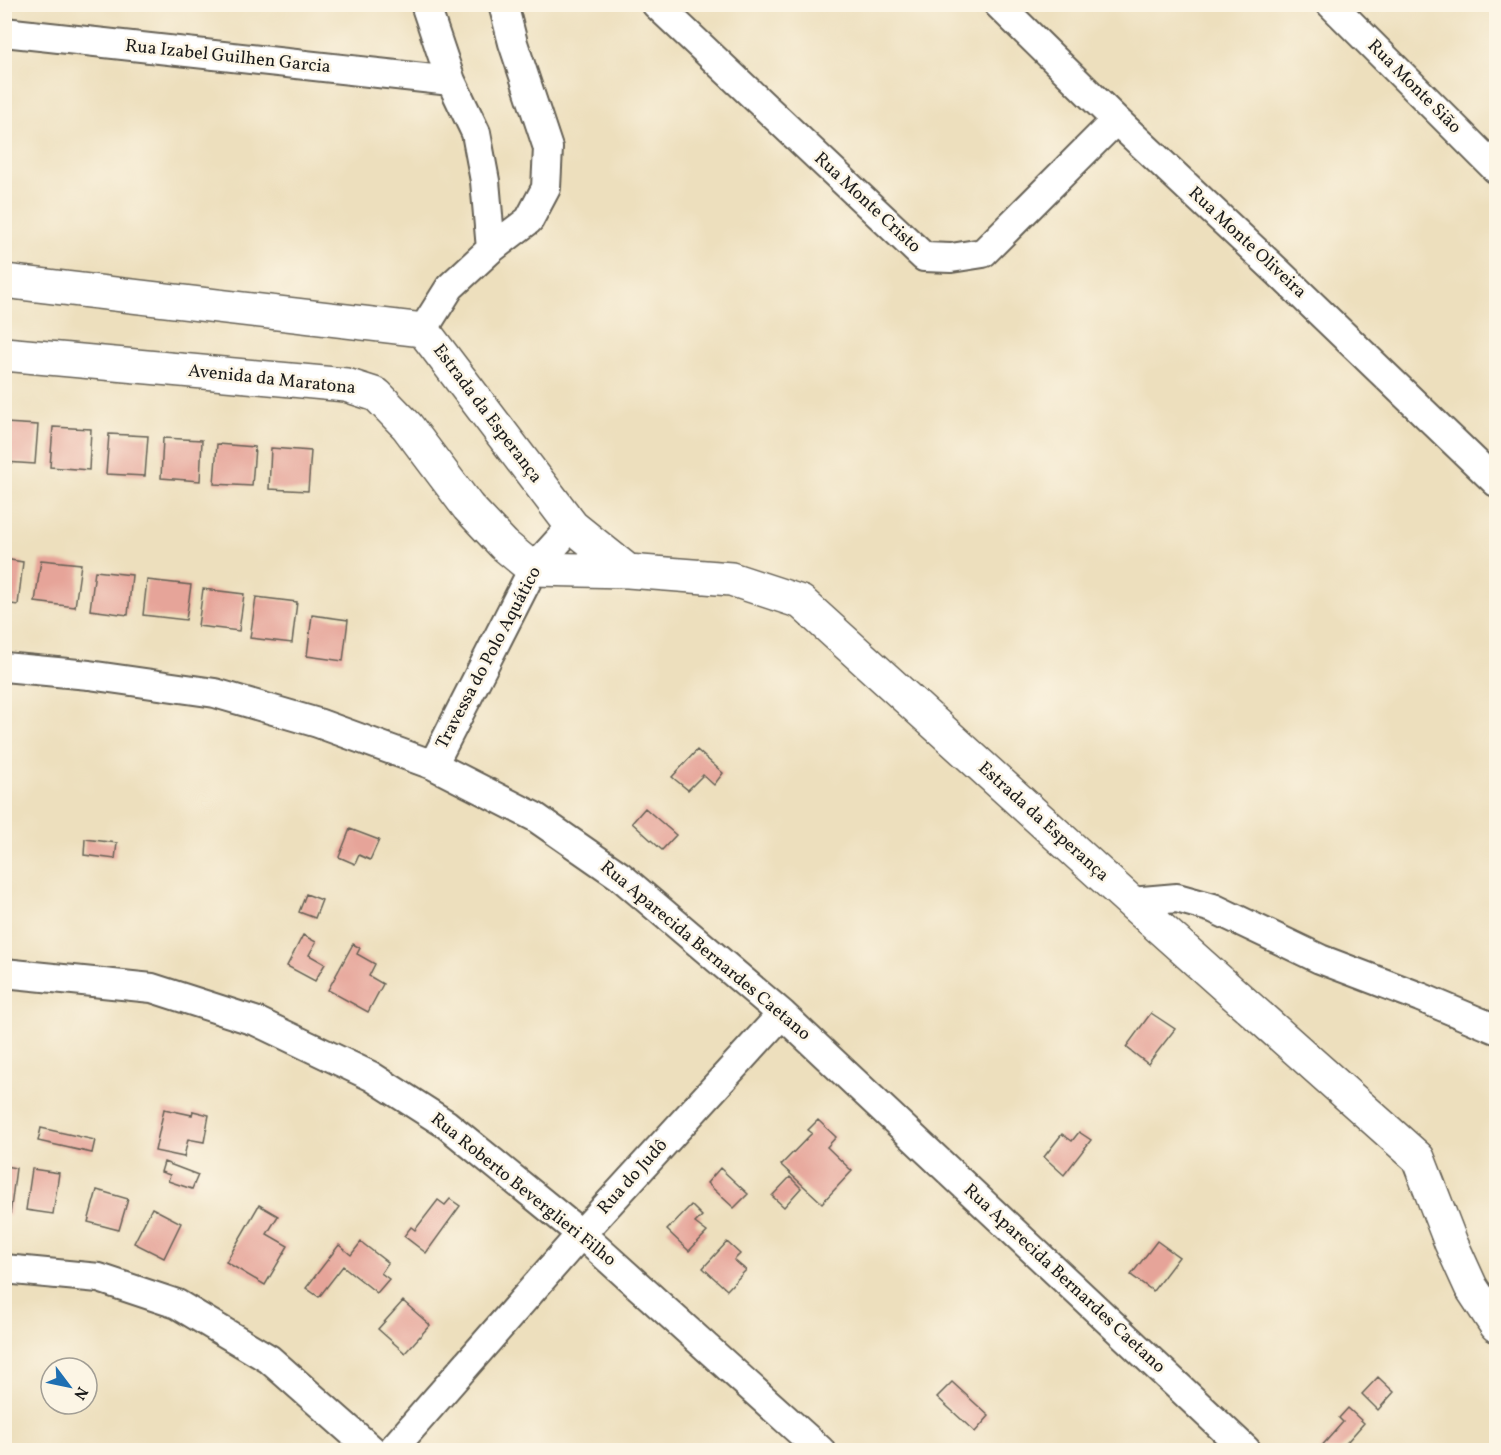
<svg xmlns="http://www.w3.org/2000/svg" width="1501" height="1455" font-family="Vollkorn,serif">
<rect width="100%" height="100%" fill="#fcf5e5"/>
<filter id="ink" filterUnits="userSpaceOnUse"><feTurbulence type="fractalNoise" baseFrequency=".0167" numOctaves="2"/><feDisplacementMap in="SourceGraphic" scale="12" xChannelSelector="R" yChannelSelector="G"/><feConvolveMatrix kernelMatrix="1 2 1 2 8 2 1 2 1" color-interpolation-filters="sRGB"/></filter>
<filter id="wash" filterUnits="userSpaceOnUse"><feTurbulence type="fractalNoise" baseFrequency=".008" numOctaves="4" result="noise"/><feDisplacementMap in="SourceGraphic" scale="24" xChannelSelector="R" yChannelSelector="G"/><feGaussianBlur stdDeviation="1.35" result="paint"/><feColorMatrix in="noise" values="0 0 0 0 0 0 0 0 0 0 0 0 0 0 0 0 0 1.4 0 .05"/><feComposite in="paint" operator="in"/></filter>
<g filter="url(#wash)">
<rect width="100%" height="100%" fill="#eddfbd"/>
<g id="blocks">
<!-- building -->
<path fill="#e6a499" d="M 5,423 L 38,425 L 35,464 L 5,462 Z
M 53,427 L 91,429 L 89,470 L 50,467 Z
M 109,434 L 148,436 L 145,476 L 106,474 Z
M 163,438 L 202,440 L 200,481 L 161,478 Z
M 217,444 L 255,447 L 252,486 L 214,484 Z
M 271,448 L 311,451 L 308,491 L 269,489 Z
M 4,559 L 23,562 L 18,605 L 4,603 Z
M 41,560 L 81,564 L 75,607 L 35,602 Z
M 95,571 L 132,575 L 128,615 L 90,610 Z
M 147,580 L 191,585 L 186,620 L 143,615 Z
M 203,589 L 244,594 L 239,631 L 198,626 Z
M 256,597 L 297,602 L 292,643 L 250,638 Z
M 312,615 L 348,620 L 343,661 L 307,656 Z
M 697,750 L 723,773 L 714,785 L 703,775 L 688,790 L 672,777 Z
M 645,808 L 676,835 L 662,850 L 632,823 Z
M 350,829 L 379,840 L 370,860 L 359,855 L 355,864 L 339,857 Z
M 85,839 L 117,843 L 115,859 L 84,855 Z
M 306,894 L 322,900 L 315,918 L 299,912 Z
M 303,935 L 316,942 L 309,955 L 325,964 L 315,981 L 287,966 Z
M 353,944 L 360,948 L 357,954 L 375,964 L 369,976 L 383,984 L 368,1012 L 328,990 Z
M 1151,1013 L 1175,1029 L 1148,1064 L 1126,1047 Z
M 164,1109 L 192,1115 L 193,1111 L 209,1115 L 204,1142 L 188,1139 L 184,1157 L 155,1151 Z
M 818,1120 L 836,1137 L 827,1147 L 852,1171 L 822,1203 L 781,1165 L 812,1133 L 808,1130 Z
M 41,1128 L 95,1140 L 92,1153 L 38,1141 Z
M 1079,1132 L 1091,1140 L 1064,1175 L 1044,1157 L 1062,1134 L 1072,1141 Z
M 164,1162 L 198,1175 L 192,1189 L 168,1181 L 170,1175 L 161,1172 Z
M 5,1166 L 16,1168 L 10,1215 L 4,1214 Z
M 720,1168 L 748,1194 L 734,1208 L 707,1183 Z
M 32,1169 L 59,1173 L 53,1214 L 26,1210 Z
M 790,1177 L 801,1188 L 784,1207 L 772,1196 Z
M 97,1190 L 128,1199 L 119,1230 L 88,1222 Z
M 450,1199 L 460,1206 L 426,1253 L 404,1236 L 411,1227 L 415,1230 L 438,1200 L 445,1205 Z
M 259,1205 L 278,1216 L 267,1234 L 288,1246 L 265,1285 L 226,1262 Z
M 691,1205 L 702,1216 L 695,1223 L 707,1232 L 689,1251 L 667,1230 Z
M 152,1208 L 181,1223 L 164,1258 L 134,1243 Z
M 1157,1241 L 1179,1257 L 1153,1291 L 1131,1275 Z
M 361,1242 L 388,1263 L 381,1273 L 389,1279 L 377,1293 L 343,1266 L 319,1297 L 306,1288 L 339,1245 L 351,1255 Z
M 727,1242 L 740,1254 L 734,1260 L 746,1270 L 727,1290 L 703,1268 Z
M 403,1301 L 430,1325 L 405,1353 L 378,1329 Z
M 1378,1377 L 1394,1392 L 1378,1410 L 1362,1394 Z
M 952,1382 L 989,1416 L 975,1432 L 937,1397 Z
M 1348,1408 L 1364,1423 L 1340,1450 L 1322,1450 L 1319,1449 L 1343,1422 L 1339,1418 Z"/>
</g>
</g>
<g filter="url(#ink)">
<use href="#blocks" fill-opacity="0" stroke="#656054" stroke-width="1.5"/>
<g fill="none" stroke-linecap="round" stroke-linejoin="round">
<defs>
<path id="minor" d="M 425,4 L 451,81 L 476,133 L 485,181 L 491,249
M 656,4 L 924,257 L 951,258 L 983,253 L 1116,120
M 998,4 L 1116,120 L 1279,273 L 1496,482
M 1331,4 L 1496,169
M 4,32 L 451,81
M 423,330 L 450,287 L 491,249 L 529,220 L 546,188 L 548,148 L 513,43 L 503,4
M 4,667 L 89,675 L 215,693 L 318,723 L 433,765 L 535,817 L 620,876 L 782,1014 L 1246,1450
M 433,765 L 533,569 L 572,526
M 1131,902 L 1177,898 L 1213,908 L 1320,959 L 1420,997 L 1496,1029
M 4,973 L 152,988 L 258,1022 L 371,1076 L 446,1124 L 581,1234 L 820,1450
M 4,1269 L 99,1278 L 177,1304 L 269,1359 L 372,1450
M 392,1450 L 581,1234 L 782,1014"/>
<path id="tertiary" d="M 4,281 L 423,330 L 572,526 L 628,571
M 4,354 L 346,385 L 377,395 L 407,426 L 468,507 L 504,545 L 533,569 L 628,571 L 731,579 L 801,602 L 1131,902 L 1418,1158 L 1451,1243 L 1471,1287 L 1496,1325"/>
</defs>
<!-- minor casing -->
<use href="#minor" stroke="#656054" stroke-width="32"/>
<!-- tertiary casing -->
<use href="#tertiary" stroke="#656054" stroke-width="36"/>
<!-- minor -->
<use href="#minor" stroke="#fff" stroke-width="28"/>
<!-- tertiary -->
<use href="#tertiary" stroke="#fff" stroke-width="33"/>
</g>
</g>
<g text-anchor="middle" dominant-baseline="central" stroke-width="5" stroke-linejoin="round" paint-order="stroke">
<!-- street labels -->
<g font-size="18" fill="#1c1c1c" stroke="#fcf5e5">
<text transform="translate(228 57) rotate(6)">Rua Izabel Guilhen Garcia</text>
<text transform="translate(1414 87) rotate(45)">Rua Monte Sião</text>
<text transform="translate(867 203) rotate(43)">Rua Monte Cristo</text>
<text transform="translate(1247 243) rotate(43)">Rua Monte Oliveira</text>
<text transform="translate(272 380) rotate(6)">Avenida da Maratona</text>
<text transform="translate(487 414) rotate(53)">Estrada da Esperança</text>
<text transform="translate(489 658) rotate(-62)">Travessa do Polo Aquático</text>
<text transform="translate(1043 822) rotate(42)">Estrada da Esperança</text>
<text transform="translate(705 951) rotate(40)">Rua Aparecida Bernardes Caetano</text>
<text transform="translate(633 1177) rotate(-48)">Rua do Judô</text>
<text transform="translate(523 1190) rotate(39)">Rua Roberto Beverglieri Filho</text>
<text transform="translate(1064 1279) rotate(43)">Rua Aparecida Bernardes Caetano</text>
</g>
</g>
<!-- margin -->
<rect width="1501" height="1455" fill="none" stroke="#fcf5e5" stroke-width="24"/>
<!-- north arrow -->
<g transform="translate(69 1386) rotate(122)"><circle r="28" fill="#fcf5e5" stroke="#a29e95" stroke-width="1.5"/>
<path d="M0-4.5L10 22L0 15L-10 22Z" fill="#1f6fb2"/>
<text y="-9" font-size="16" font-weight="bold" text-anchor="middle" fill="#1c1c1c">N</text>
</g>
</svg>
